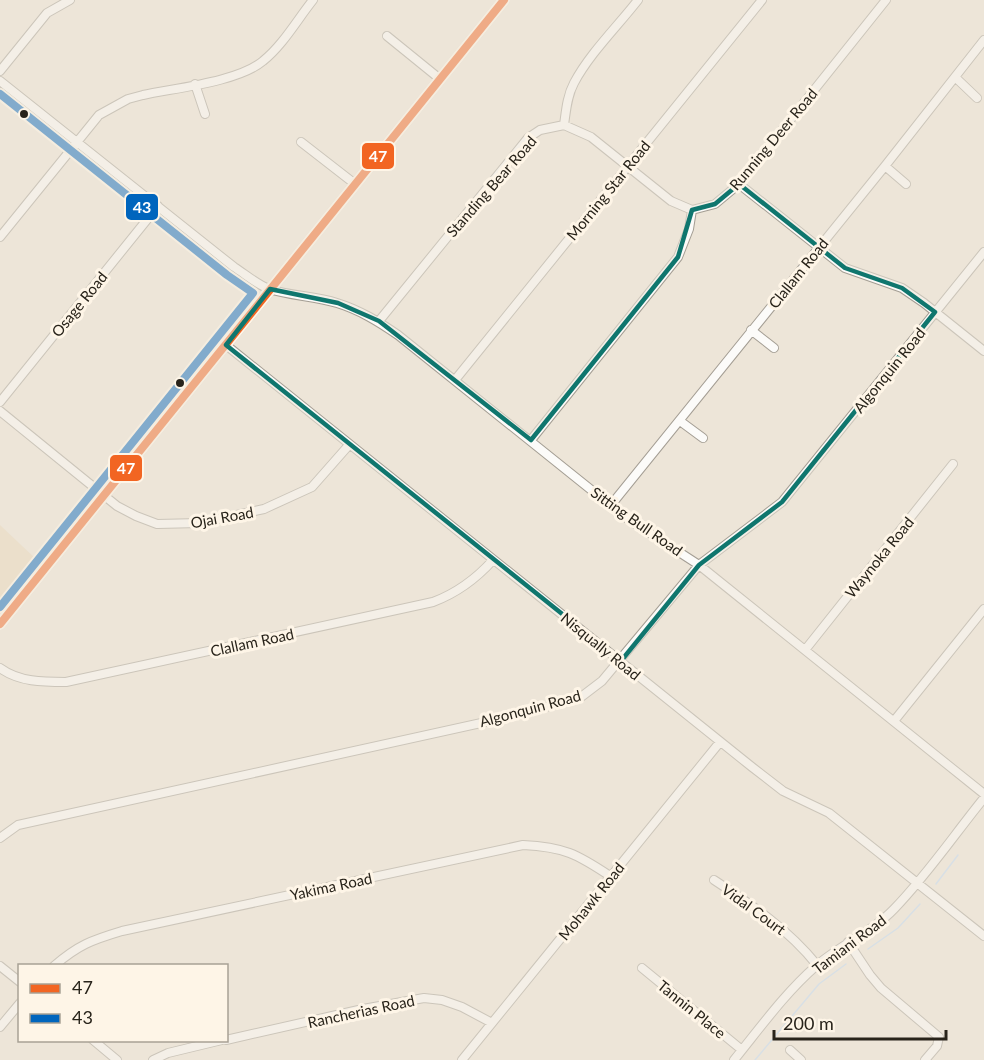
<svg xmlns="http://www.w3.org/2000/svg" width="984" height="1060" font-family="Lato,sans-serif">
<rect width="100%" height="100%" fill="#ede5d8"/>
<!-- green -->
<path fill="#e9d7bb" d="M 0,525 L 37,560 L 0,604 Z"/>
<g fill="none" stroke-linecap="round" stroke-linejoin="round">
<!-- stream -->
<path stroke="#bfd8f3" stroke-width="1.5" d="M 936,884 L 958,855
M 868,949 L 898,928 L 920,904
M 755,1060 L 819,984 L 846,964"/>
<defs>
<path id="minor" d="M 387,36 L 440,79
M 0,71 L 47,13 L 70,0
M 956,78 L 977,98
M 0,81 L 234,267 C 245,274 256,284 269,289 C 291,296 315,296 337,303 C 360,310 379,322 398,335 L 625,517 L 699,565 L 984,794
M 195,84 L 205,114
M 564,125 L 591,137 L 671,201 L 692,210
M 564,125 C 566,111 567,96 574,83 C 590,53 617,27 638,0
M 301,142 L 355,184
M 885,166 L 906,184
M 739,184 L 845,268 L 902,288 L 924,303 L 984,351
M 692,210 L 715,204 L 739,184 L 886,0
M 0,237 L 99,115 L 128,99 L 143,95 C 175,88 238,82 263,61 C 283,45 297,20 313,0
M 379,321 L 528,138 L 540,130 L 564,125
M 751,330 L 774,348
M 226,345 L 752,767 L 783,791 L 829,813 L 984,936
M 455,380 L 762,0
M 0,402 L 158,206
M 0,411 L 117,506 L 136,516 L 157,524 L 200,523 L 264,509 L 312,487 L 349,445
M 680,421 L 703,438
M 531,440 L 678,257 L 689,229 L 692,210
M 611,505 L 885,166 L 984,40
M 805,650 L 953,464
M 0,668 C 19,682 43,682 66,682 L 433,602 C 457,593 475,580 493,560
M 894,721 L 984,609
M 0,838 L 18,825 L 522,714 L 581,697 L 602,681 L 699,565 L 782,502 L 984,252
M 714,880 C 752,905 788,929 817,965
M 848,942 L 870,975 L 881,988 L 939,1037 L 937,1046 L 925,1060
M 0,966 L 20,982
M 54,966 C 78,945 92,940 122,931 L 523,845 C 564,847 577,854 610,876
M 642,968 L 742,1050
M 0,1027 L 20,1003
M 93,1040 L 117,1060
M 226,1040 L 363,1009 L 424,998 L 442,1000 L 462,1007 L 492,1023
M 790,1050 L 801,1060
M 153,1060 L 168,1053 L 222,1040
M 462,1060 L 720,742
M 734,1060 C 760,1028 785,993 816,966 C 840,945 872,932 894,909 C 927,875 954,835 984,798"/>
<path id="major" d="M 0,624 L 504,0"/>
</defs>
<!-- minor casing -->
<use href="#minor" stroke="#a49e94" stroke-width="10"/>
<!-- major casing -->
<use href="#major" stroke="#c9c5bf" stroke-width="12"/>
<!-- minor -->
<use href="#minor" stroke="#fcfbf9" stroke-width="8"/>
<!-- major -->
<use href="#major" stroke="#ece7e1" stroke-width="10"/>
<defs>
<path id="bus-1" d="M 0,624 L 504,0"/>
<path id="bus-2" d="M 0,94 L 227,275 L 253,293 L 0,607"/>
</defs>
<!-- bus-1 casing -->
<use href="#bus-1" stroke="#fef5e7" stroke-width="12"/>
<!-- bus-2 casing -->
<use href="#bus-2" stroke="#fef5e7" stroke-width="12"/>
<!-- bus-1 -->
<use href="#bus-1" stroke="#f26522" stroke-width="8"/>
<!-- bus-2 -->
<use href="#bus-2" stroke="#0065bd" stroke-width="8"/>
</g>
<!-- marked area -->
<path d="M0 0H984V1060H0ZM 739,184 L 845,268 L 902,288 L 935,312 L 782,502 L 699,565 L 621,661 L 226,345 L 270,289 L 338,303 L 379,321 L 531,440 L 678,257 L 692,210 L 715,204 Z" fill="#ede5d8" fill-opacity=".55" fill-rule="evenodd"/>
<path fill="none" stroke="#0f766e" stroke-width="4.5" stroke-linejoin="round" d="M 739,184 L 845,268 L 902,288 L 935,312 L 782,502 L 699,565 L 621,661 L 226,345 L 270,289 L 338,303 L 379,321 L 531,440 L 678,257 L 692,210 L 715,204 Z"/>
<!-- markers -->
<g fill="#28231a" stroke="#fef5e7" stroke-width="2">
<circle cx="24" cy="114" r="5"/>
<circle cx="180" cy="383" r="5"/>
</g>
<g text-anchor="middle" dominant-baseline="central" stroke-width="6" stroke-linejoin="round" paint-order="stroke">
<!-- street labels -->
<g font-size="15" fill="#28231a" stroke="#fef5e7">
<text transform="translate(773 139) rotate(-50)">Running Deer Road</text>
<text transform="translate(491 186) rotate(-49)">Standing Bear Road</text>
<text transform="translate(608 190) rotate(-51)">Morning Star Road</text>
<text transform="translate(798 273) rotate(-51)">Clallam Road</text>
<text transform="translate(79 304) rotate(-51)">Osage Road</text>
<text transform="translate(889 370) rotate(-51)">Algonquin Road</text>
<text transform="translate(222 517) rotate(-10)">Ojai Road</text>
<text transform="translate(637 521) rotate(35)">Sitting Bull Road</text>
<text transform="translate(879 557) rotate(-51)">Waynoka Road</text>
<text transform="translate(252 642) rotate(-12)">Clallam Road</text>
<text transform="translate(601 646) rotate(39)">Nisqually Road</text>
<text transform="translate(530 708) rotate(-15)">Algonquin Road</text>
<text transform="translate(331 886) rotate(-12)">Yakima Road</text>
<text transform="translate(591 901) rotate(-51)">Mohawk Road</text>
<text transform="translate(754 909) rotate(36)">Vidal Court</text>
<text transform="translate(849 944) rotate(-37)">Tamiani Road</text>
<text transform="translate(692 1009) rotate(39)">Tannin Place</text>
<text transform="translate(361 1011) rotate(-12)">Rancherias Road</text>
</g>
</g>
<g stroke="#fef5e7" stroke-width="2">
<rect x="361" y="142" width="34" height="28" rx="6" fill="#f26522"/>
<rect x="125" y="193" width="34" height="28" rx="6" fill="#0065bd"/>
<rect x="109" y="454" width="34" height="28" rx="6" fill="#f26522"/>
</g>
<g font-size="16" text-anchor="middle" font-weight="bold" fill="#fff">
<text x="378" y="162">47</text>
<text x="142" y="213">43</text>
<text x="126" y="474">47</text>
</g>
<!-- legend -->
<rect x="18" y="964" width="210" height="78" fill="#fef5e7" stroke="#a8a195" stroke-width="1.5"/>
<rect x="30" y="984" width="30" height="9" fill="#f26522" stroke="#a8a195" stroke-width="1.5"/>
<text x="72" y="994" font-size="18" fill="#28231a">47</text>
<rect x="30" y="1014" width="30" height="9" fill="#0065bd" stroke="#a8a195" stroke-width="1.5"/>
<text x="72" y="1024" font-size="18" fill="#28231a">43</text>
<!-- scale -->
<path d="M774 1030v9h172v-9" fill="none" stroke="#28231a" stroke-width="3"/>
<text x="783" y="1030" font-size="18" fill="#28231a" stroke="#fef5e7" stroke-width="4.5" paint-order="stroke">200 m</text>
</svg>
